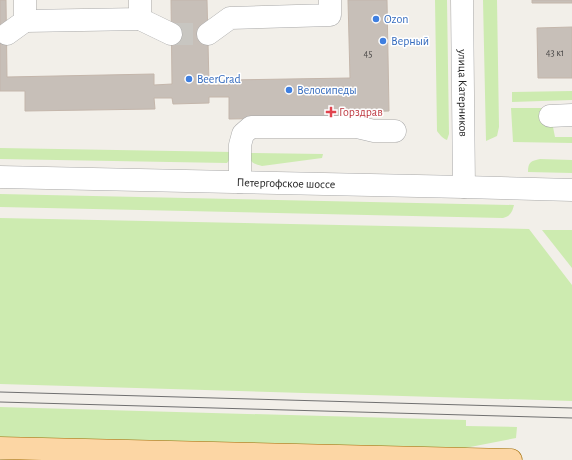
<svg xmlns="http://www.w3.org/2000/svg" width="572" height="460" font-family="'Alegreya Sans',sans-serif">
<rect width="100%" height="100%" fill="#f2efe9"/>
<!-- grass -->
<path fill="#cdebb0" d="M 435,0 L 447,0 L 449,134 L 447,140 C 442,138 440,135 437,131 Z
M 483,0 L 497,0 L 499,127 L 497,136 L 486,141 Z
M 572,91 L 572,100 L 512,102 L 512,92 Z
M 511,108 L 543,108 L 552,122 L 555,137 L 572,137 L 572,143 L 513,142 Z
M 0,148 L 233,152 L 230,159 L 227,163 L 0,159 Z
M 248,153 L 323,154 L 322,158 L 262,166 C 253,164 250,162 248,153 Z
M 540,159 L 572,160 L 572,173 L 528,172 C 528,162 531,161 540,159 Z
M 0,194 L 514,205 C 512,213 510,216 503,218 L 0,207 Z
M 0,218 L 529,229 L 572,285 L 572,401 L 0,384 Z
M 542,230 L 572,230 L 572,268 Z
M 0,407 L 466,420 L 466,426 L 517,427 L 516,438 L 465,448 L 0,437 Z"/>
<!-- building -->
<path fill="#c7bfb8" stroke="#c4b6ab" d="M 0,0 L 6,0 L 7,77 L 154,74 L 154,85 L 172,84 L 171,0 L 207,0 L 209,85 L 229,85 L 229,80 L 350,78 L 348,0 L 387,0 L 389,111 L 357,112 L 357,117 L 229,119 L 229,97 L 209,97 L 209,103 L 173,104 L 172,98 L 154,98 L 155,109 L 25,111 L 25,91 L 0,91 Z
M 532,0 L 572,0 L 572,3 L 532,3 Z
M 572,27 L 572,78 L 538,78 L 537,28 Z"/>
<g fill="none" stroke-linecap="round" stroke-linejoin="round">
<!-- minor-tunnel -->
<path stroke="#c8c6c1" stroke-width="22" stroke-dasharray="22 11" stroke-linecap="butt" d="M 171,34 L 208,34"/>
<defs>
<g id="minor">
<path d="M 25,0 L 25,21 L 140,19 L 140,0"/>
<path id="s1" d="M 462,0 L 464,187"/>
<path d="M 140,19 L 171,34"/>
<path d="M 7,34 L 25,21"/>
<path d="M 208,34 L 230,18 L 330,15 L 330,0"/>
<path d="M 550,116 L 572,115"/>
<path id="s2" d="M 0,177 L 464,187 L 572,190"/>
<path d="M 240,182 L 240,145 L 243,134 L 251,127 L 357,127 L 374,131 L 395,131"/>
</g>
<path id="major" d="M 0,448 L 511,460"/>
</defs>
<!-- minor casing -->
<use href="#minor" stroke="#a9a9a9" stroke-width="23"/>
<!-- major casing -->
<use href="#major" stroke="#a06b00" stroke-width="23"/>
<!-- minor -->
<use href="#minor" stroke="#fff" stroke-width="22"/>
<!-- major -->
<use href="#major" stroke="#fcd6a4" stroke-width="22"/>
<!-- tram -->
<path stroke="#707070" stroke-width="1" d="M 0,392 L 572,408
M 0,402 L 572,418"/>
</g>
<!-- markers -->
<g fill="#3f7fe0" stroke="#fff" stroke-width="1.5">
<circle cx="376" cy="19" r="4"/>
<circle cx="383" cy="41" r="4"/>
<circle cx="189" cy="79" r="4"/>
<circle cx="289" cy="90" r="4"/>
</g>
<path fill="#e0444e" stroke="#fff" stroke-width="1.5" d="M329 106h4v4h4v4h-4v4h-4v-4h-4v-4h4z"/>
<g text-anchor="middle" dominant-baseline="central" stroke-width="3" stroke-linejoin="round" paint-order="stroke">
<!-- number labels -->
<g font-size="10" fill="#4b4948">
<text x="555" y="53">43 к1</text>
<text x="368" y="54">45</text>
</g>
<!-- shop labels -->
<g font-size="12" fill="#366cbe" stroke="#fff" text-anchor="start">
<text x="384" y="19">Ozon</text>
<text x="391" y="41">Верный</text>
<text x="197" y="79">BeerGrad</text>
<text x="297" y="90">Велосипеды</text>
</g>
<!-- street labels -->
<g font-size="12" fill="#222" stroke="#fff">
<text stroke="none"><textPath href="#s1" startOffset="93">улица Катерников</textPath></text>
<text stroke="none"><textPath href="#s2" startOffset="286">Петергофское шоссе</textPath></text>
</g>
<!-- health labels -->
<g font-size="12" fill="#be3a42" stroke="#fff" text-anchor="start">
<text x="339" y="112">Горздрав</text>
</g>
</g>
</svg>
